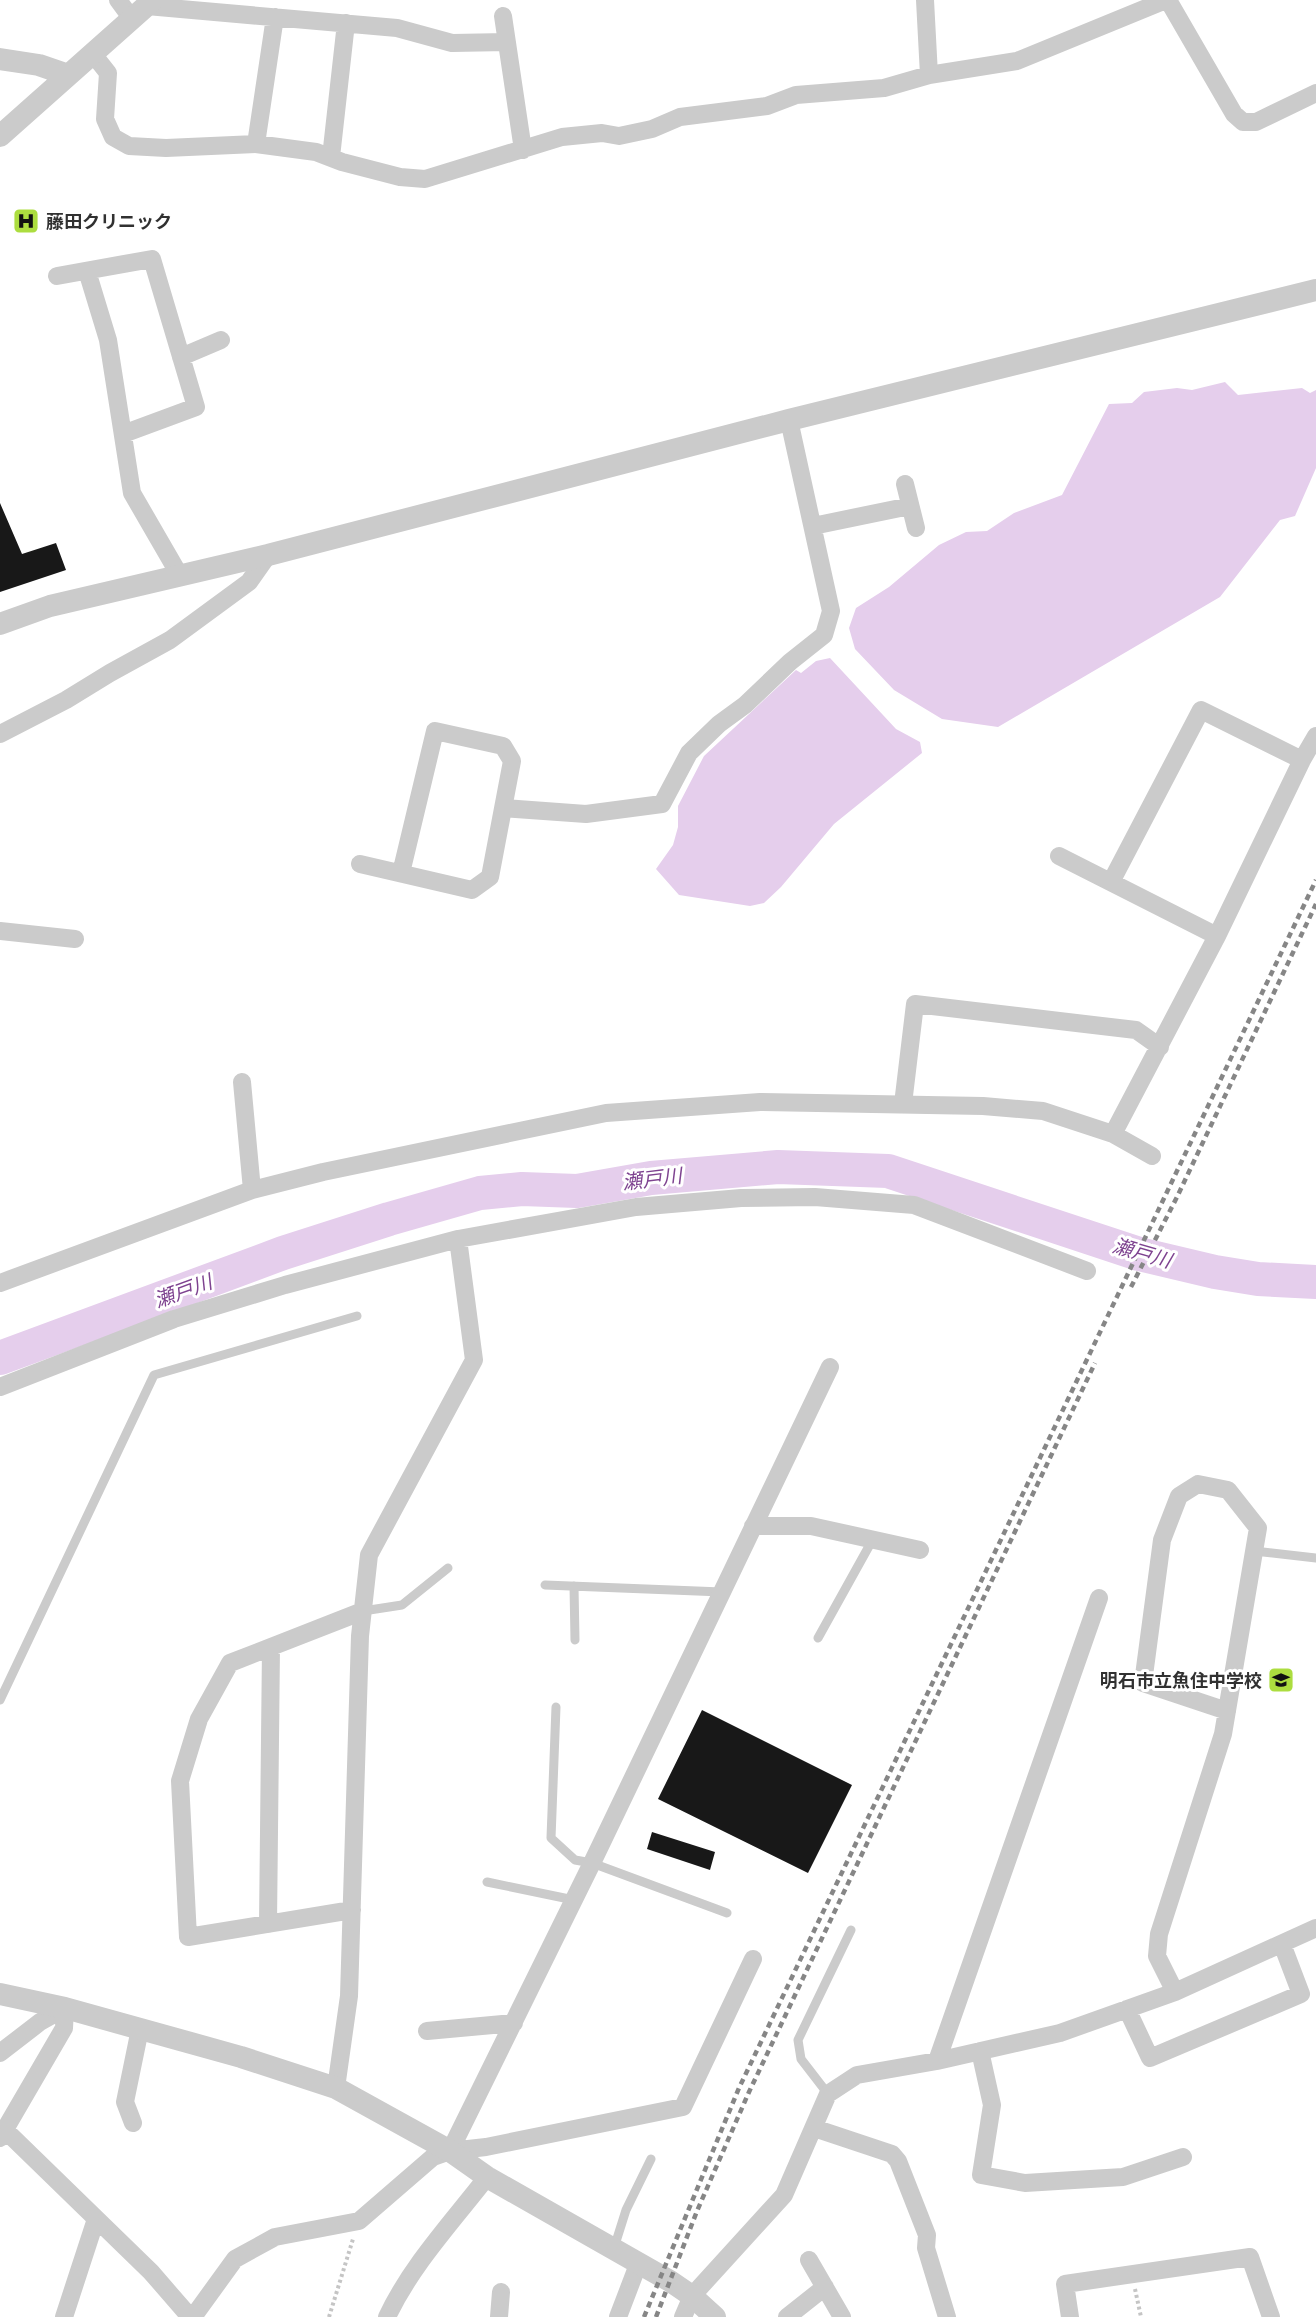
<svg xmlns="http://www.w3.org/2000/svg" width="1316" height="2317" font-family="Roboto,'Noto Sans JP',sans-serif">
<rect width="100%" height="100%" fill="#fff"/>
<!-- water -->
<path fill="#e5ceec" d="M 1225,382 L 1238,395 L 1302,388 L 1310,393 L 1316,390 L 1316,468 L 1295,516 L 1280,520 L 1220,597 L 998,727 L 942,719 L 894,690 L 855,649 L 849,628 L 856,608 L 889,587 L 939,545 L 966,532 L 987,531 L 1014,513 L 1062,495 L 1109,404 L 1132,403 L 1144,392 L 1177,388 L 1192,390 Z
M 830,658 L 896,729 L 920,742 L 922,753 L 834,824 L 781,887 L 764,903 L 750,906 L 679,895 L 656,869 L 673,845 L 678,827 L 678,806 L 704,756 L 796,670 L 801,673 L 816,661 Z"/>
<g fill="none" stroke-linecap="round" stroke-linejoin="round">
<!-- river -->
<path stroke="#e5ceec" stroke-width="34" d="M 0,1358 L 283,1253 L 389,1219 L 480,1193 L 522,1189 L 577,1191 L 651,1178 L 778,1167 L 888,1171 L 1139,1254 L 1215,1272 L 1258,1279 L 1316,1282"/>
</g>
<!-- building -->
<path fill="#181818" d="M 0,503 L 22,554 L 56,543 L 66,570 L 0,592 Z
M 702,1710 L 852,1785 L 808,1873 L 658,1799 Z
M 652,1832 L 715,1852 L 710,1870 L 647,1849 Z"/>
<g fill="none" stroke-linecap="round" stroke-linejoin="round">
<!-- path -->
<path stroke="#c5c5c5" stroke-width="4" stroke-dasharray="3 3" stroke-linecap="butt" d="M 1135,2289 L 1141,2317
M 329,2317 L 353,2239"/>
<!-- service -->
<path stroke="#cbcbcb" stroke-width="9" d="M 1254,1551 L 1316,1558
M 545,1585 L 722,1592
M 574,1586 L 575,1640
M 363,1611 L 402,1605 L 448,1568
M 818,1638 L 873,1539
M 0,1700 L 154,1375 L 357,1316
M 556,1707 L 551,1838 L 575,1860 L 592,1863 L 727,1913
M 487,1882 L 574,1900
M 828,2094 L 801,2059 L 798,2040 L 851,1930
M 614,2248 L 626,2210 L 651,2159"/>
<!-- minor -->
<path stroke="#cbcbcb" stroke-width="18" d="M 118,0 L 132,19
M 925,0 L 929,75
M 1168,0 L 1234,114 L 1243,122 L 1256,122 L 1316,93
M 147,6 L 397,28 L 452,43 L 507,42
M 503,16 L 523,150
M 93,54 L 108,73 L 105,119 L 113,137 L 129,146 L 166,148 L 256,144 L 316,152 L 342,162 L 400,177 L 425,179 L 562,137 L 602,133 L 619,136 L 652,129 L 680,117 L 767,106 L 796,95 L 884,88 L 929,75 L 1017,61 L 1166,0
M 256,144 L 275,17
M 331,157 L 346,23
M 87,271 L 108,340 L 132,493 L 180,576
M 57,276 L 152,259 L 196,407 L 123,434
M 181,357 L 221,340
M 905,484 L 916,528
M 813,526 L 910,506
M 0,734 L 66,700 L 110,673 L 170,640 L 249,582 L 268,555
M 503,808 L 586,814 L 662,804 L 689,753 L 719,724 L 745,705 L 790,662 L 824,635 L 831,611 L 789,420
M 1059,856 L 1217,936
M 360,864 L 472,890 L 490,877 L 512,761 L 503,746 L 435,731 L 401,873
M 1111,882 L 1201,710 L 1302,760
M 0,931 L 75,939
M 242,1082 L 252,1190
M 903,1104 L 915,1004 L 1136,1030 L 1160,1047
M 1113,1134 L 1217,936 L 1302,760 L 1316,736
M 0,1283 L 252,1190 L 323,1172 L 606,1113 L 760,1102 L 983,1106 L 1043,1111 L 1113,1134 L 1152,1156
M 0,1387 L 174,1319 L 285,1285 L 458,1239 L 636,1207 L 741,1198 L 815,1197 L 914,1205 L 1087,1271
M 753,1526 L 811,1526 L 920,1550
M 352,1910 L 188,1937 L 180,1781 L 199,1719 L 230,1663 L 363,1611
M 268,1924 L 271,1647
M 1175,1992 L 1157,1956 L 1159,1934 L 1223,1734 L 1258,1528 L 1228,1490 L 1198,1484 L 1179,1496 L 1162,1540 L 1143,1683 L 1227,1711
M 1127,2009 L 1150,2058 L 1301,1994 L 1282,1944
M 427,2031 L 514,2023
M 980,2051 L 992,2105 L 981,2175 L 1025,2183 L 1123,2177 L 1183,2157
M 0,2053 L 40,2022 L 65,2008 L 64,2028 L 0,2138
M 937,2061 L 1099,1598
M 336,2088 L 349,1996 L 360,1636 L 369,1555 L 474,1360 L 458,1239
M 133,2123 L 125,2102 L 140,2029
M 814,2128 L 892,2154 L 898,2161 L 927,2235 L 926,2248 L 947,2317
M 5,2130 L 151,2272 L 190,2317
M 450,2151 L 592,1863 L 830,1367
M 809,2260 L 842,2317
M 64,2317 L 96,2219
M 193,2317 L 235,2259 L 275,2237 L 359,2221 L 433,2157 L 450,2151 L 486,2147 L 683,2107 L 753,1959
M 387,2317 C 411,2266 452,2222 487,2177
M 499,2317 L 501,2292
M 618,2317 L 639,2262
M 683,2317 L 692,2296 L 784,2195 L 828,2094 L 857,2075 L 937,2061 L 1060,2033 L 1175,1992 L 1316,1928
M 787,2317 L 825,2287
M 1070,2317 L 1065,2284 L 1250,2257 L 1271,2317"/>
<!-- tertiary -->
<path stroke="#cbcbcb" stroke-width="22" d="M 0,59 L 39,65 L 68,75
M 0,136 L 153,0
M 0,624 L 50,606 L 268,555 L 789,420 L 1316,290
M 0,1994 L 65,2008 L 241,2057 L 336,2088 L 450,2151 L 487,2177 L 670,2281 L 692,2296 L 715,2317"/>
<!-- rail -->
<path stroke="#868686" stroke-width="4.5" stroke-dasharray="6 4.5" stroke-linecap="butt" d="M 1131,1287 L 1177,1197 L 1316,904
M 644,2317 L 739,2088 L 1316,880
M 656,2317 L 697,2211 L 749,2092 L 1095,1363"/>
</g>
<!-- icons -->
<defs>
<symbol id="hospital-square" viewBox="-11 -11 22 22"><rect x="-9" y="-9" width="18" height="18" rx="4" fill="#acdd3f" stroke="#fff"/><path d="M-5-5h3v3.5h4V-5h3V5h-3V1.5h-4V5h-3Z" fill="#111"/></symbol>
<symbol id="school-square" viewBox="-11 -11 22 22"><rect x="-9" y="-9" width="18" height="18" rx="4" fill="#acdd3f" stroke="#fff"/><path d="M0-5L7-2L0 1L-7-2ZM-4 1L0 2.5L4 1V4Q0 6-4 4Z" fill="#111"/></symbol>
</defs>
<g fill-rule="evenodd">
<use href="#hospital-square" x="11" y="206" width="30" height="30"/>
<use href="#school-square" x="1266" y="1665" width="30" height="30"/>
</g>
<g text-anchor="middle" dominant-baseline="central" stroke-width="6" stroke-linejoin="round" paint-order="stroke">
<!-- poi labels -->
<g font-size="18" font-weight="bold" fill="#313131" stroke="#fff" text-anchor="start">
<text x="46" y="221">藤田クリニック</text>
<text x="1262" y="1680" text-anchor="end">明石市立魚住中学校</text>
</g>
<!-- water labels -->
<g font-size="20" font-style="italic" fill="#7e4390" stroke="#fff">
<text transform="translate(652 1179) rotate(-7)">瀬戸川</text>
<text transform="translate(1142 1253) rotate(16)">瀬戸川</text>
<text transform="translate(183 1291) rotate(-20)">瀬戸川</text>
</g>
</g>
</svg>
